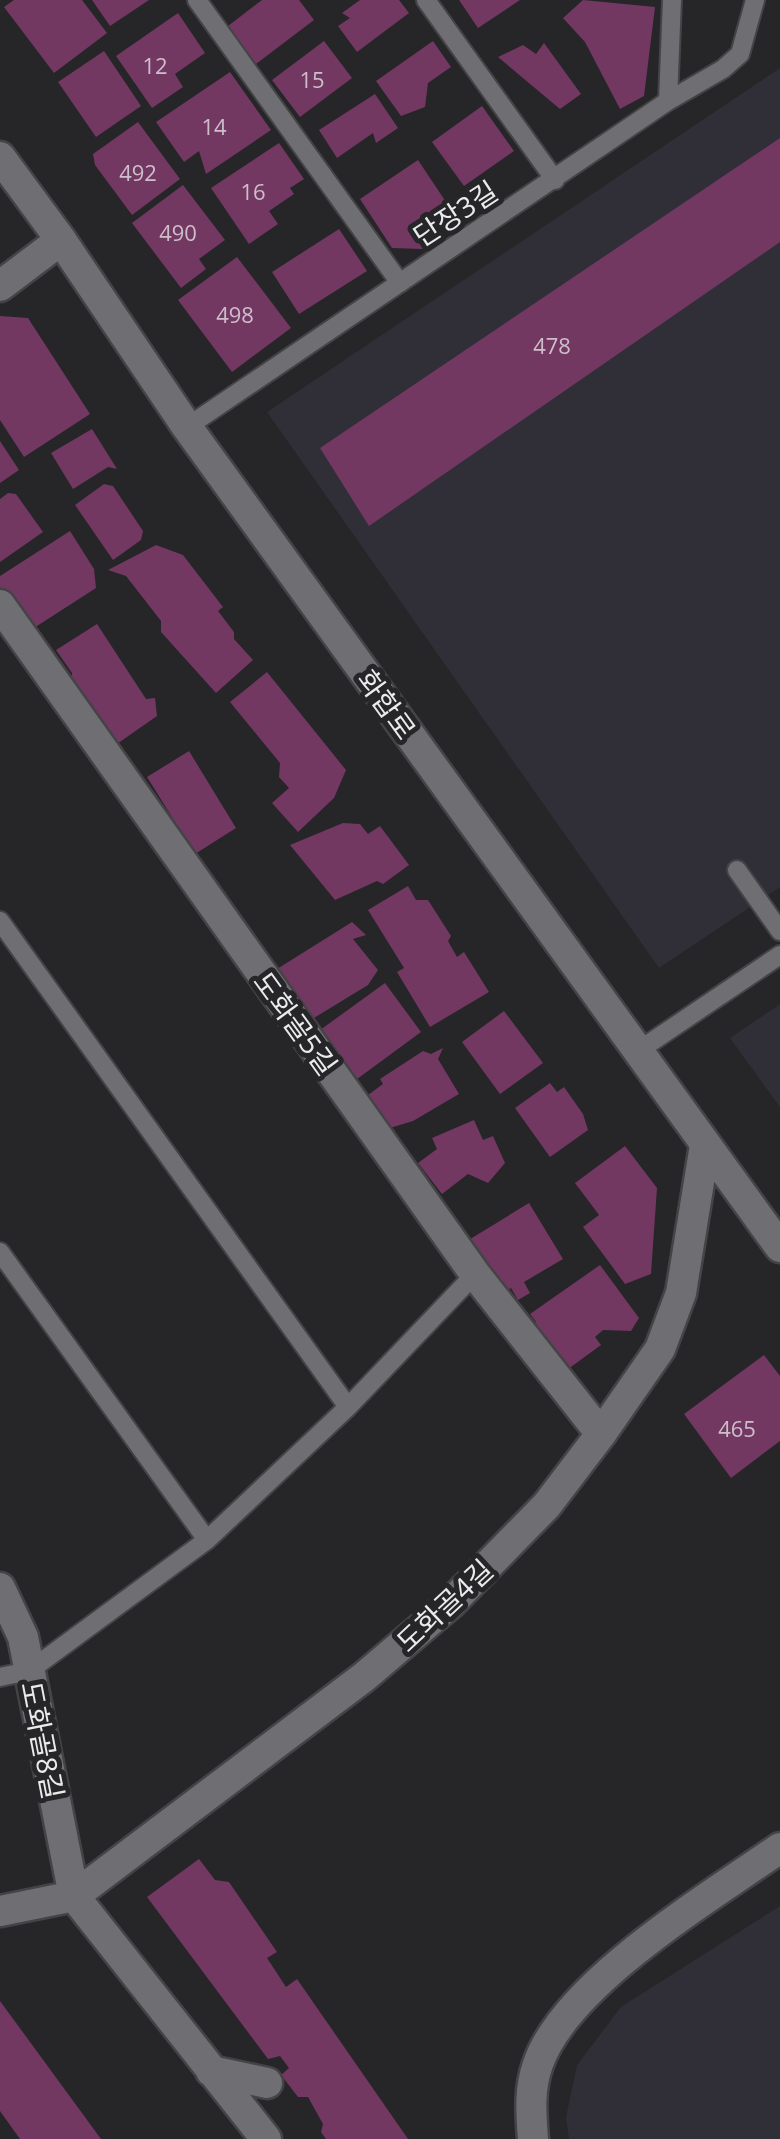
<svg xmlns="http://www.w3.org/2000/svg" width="780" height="2139" font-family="'Open Sans','Noto Sans KR',sans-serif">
<rect width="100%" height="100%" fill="#262528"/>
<!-- built -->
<path fill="#302f37" d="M 780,68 L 780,887 L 659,968 L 267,412 Z
M 780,1004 L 780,1107 L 730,1038 Z
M 780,1906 L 780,2139 L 569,2139 L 566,2117 L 577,2065 L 621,2007 Z"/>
<!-- building -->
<path fill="#723862" d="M 14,0 L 82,0 L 107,33 L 54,73 L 4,7 Z
M 92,0 L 149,0 L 110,26 Z
M 262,0 L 299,0 L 314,20 L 256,64 L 228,26 Z
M 360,0 L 399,0 L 409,13 L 357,52 L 338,26 L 350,18 L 342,13 Z
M 459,0 L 520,0 L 478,28 Z
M 583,0 L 655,7 L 644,96 L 620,109 L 585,42 L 563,18 Z
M 178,13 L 205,53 L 175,74 L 183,87 L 152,108 L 116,56 Z
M 324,41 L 352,78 L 300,117 L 272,80 Z
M 433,41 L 451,67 L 428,83 L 425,107 L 401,116 L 376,81 Z
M 544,43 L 581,94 L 560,109 L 498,57 L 523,45 L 536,54 Z
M 104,51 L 141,106 L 96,137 L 58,82 Z
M 230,72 L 271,130 L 206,174 L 199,151 L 184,162 L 156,122 Z
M 375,94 L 398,128 L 376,143 L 373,133 L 337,158 L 319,130 Z
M 482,106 L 514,151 L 464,186 L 432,142 Z
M 138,122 L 180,179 L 132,215 L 95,165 L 93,154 Z
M 780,138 L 780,242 L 369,526 L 320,448 Z
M 279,143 L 304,179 L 290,188 L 294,194 L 269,211 L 278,224 L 249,244 L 211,188 Z
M 418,160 L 460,223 L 422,249 L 392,248 L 360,199 Z
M 183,185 L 225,240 L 199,259 L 206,269 L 181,288 L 132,223 Z
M 339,229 L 367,271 L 299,314 L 272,272 Z
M 237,257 L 291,328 L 232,372 L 178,300 Z
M 0,316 L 28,318 L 90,414 L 24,457 L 0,420 Z
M 92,429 L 117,469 L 108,467 L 73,489 L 51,453 Z
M 0,441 L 19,470 L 0,483 Z
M 104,484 L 113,486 L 143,531 L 141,540 L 113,560 L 75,505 Z
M 8,493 L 16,494 L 43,532 L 0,562 L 0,499 Z
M 70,531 L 94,569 L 96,588 L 23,635 L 0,599 L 0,576 Z
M 156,545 L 183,555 L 223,607 L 218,611 L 234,632 L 234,639 L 253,660 L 216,693 L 161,632 L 161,621 L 126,576 L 108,570 Z
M 97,624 L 146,699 L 155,698 L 157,716 L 114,746 L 71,683 L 72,673 L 56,650 Z
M 267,672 L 346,770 L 334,798 L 298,832 L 272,803 L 289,788 L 279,777 L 280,763 L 230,702 Z
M 189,751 L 236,828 L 195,854 L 147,777 Z
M 343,823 L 360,824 L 368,834 L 380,826 L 409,865 L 383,884 L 377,881 L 335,900 L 290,845 Z
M 408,886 L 416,900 L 428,900 L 451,936 L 448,941 L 457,957 L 464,952 L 489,992 L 430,1027 L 397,972 L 404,968 L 368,910 Z
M 352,922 L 366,935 L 353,939 L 378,970 L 368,985 L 309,1021 L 277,969 Z
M 385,983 L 421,1032 L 353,1082 L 316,1033 Z
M 504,1011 L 543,1063 L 500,1094 L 462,1042 Z
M 443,1048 L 438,1059 L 459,1094 L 413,1121 L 390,1128 L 368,1095 L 383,1084 L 380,1079 L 423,1051 L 431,1054 Z
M 550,1083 L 557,1092 L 564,1087 L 583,1114 L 588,1130 L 550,1157 L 515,1108 Z
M 474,1120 L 483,1140 L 493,1136 L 505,1163 L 488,1183 L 468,1174 L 442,1194 L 418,1163 L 437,1149 L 432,1138 Z
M 625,1146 L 657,1188 L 651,1274 L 625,1284 L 583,1227 L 599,1215 L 575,1183 Z
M 529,1203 L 563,1259 L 524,1282 L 530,1293 L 518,1300 L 511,1288 L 500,1295 L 467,1241 Z
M 600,1265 L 639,1318 L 631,1331 L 603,1330 L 595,1337 L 601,1345 L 564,1372 L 531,1325 L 536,1322 L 530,1314 Z
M 764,1355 L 780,1376 L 780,1441 L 731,1478 L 684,1414 Z
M 199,1859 L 215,1880 L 229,1882 L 277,1952 L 267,1958 L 286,1987 L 297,1979 L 408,2139 L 326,2139 L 321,2132 L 323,2124 L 308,2097 L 298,2097 L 281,2075 L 289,2068 L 280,2056 L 268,2059 L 147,1897 Z
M 0,2001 L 101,2139 L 20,2139 L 0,2111 Z"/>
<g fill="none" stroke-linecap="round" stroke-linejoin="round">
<defs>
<path id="service" d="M 197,0 L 400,283
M 426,0 L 555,180
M 668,101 L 672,0
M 187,427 L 668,101 L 723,69 L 740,54 L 755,0
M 737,870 L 780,931
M 0,921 L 348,1407
M 638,1051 L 780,955
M 0,1252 L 207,1540
M 0,1677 L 29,1671 L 207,1540 L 348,1407 L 475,1274"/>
<path id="minor" d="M 0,286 L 61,240
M 0,605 L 475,1274 L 601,1434
M 0,1588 L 23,1637 L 74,1896 L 266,2139
M 0,1911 L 74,1896 L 364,1677 L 451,1603 L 547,1505 L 601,1434 L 660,1349 L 681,1293 L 705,1145
M 211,2071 L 267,2083
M 533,2139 C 531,2113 529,2089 538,2064 C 566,1983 710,1897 780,1848"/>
<path id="secondary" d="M 0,157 L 61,240 L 187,427 L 780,1247"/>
</defs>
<!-- service casing -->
<use href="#service" stroke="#444346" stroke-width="22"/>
<!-- minor casing -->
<use href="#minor" stroke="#444346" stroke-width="35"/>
<!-- secondary casing -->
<use href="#secondary" stroke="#444346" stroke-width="35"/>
<!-- service -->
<use href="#service" stroke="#6f6e72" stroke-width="18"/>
<!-- minor -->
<use href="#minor" stroke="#6f6e72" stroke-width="30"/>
<!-- secondary -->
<use href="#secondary" stroke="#6f6e72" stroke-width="30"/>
</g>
<g text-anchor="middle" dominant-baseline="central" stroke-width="10" stroke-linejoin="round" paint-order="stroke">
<!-- number labels -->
<g font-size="22" fill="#cdbeca">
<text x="155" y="65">12</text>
<text x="312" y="79">15</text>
<text x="214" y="126">14</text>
<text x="138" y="172">492</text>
<text x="253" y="191">16</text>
<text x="178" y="232">490</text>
<text x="235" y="314">498</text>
<text x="552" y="345">478</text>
<text x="737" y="1428">465</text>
</g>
<!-- street labels -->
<g font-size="28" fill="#ebebed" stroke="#262528">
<text transform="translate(455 213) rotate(-33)">단장3길</text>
<text transform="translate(387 704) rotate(54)">화합로</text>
<text transform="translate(296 1023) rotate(54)">도화골5길</text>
<text transform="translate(444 1605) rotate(-43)">도화골4길</text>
<text transform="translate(43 1740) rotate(79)">도화골8길</text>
</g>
</g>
</svg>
